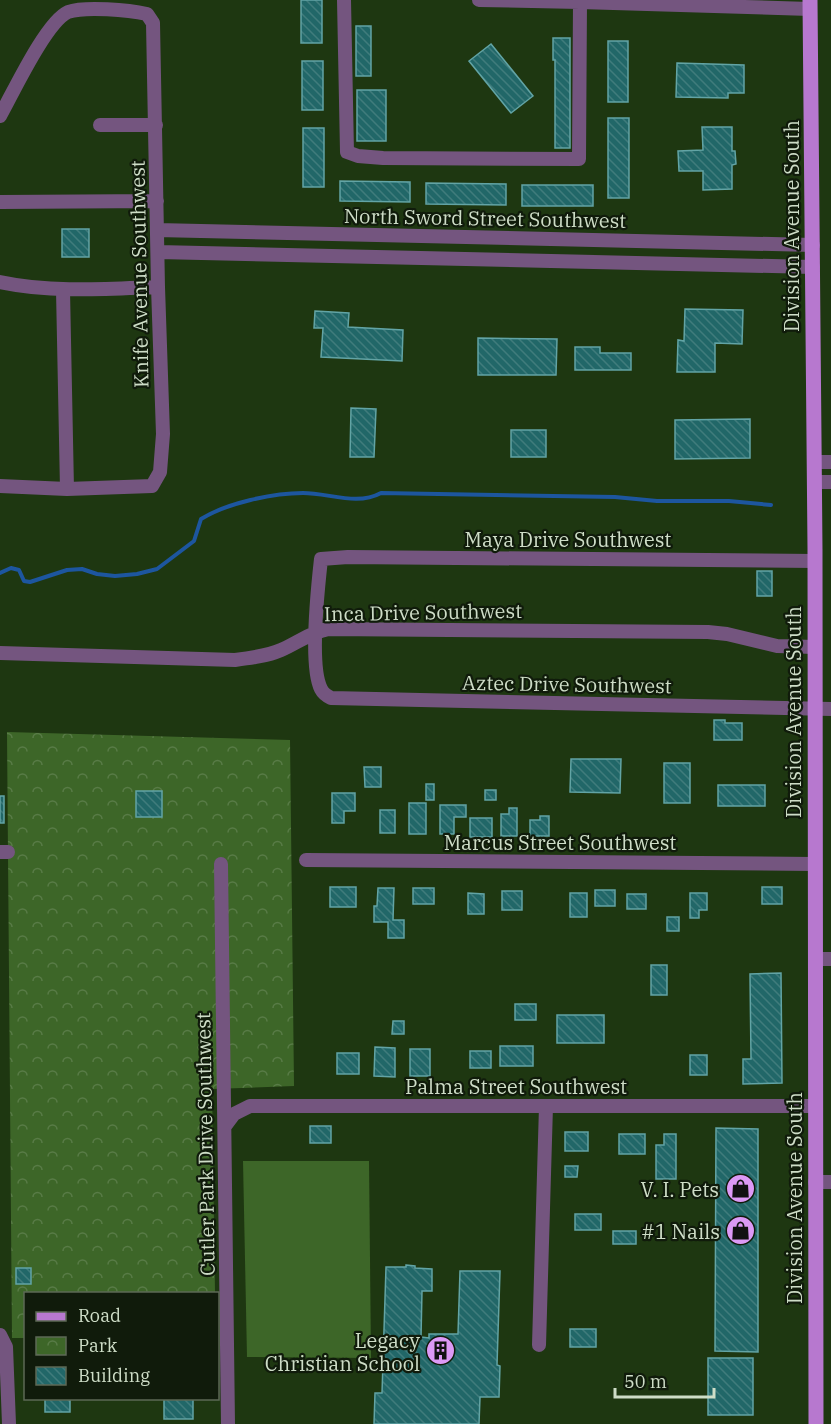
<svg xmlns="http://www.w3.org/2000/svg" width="831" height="1424" font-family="'IBM Plex Serif',serif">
<defs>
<pattern id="park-crowns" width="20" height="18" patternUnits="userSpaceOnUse" patternTransform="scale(1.5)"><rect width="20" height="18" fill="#3d6628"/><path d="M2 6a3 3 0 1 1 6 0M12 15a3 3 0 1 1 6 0" fill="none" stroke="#587b46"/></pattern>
<pattern id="building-back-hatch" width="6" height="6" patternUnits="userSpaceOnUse" patternTransform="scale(1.5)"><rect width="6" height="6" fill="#216768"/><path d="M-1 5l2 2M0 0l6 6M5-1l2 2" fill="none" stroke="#407c7c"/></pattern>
</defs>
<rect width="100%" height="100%" fill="#1e3711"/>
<!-- grass -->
<path fill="#3d6628" d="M 243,1161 L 369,1161 L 371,1358 L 247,1357 Z"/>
<!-- park -->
<path fill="url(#park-crowns)" d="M 7,732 L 290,740 L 294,1086 L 212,1089 L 215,1293 L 26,1294 L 25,1338 L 12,1338 Z"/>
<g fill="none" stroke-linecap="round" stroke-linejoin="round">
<!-- stream -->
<path stroke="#1d569f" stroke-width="4" d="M 0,573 L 11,568 L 19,570 L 24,581 L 30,582 L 67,570 L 82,569 L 97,574 L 115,576 L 137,574 L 157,569 L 194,541 L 201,519 C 227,503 273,493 303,493 C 329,493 357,506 381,493 L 615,497 L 657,501 L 729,501 L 771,505"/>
</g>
<!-- building -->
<path fill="url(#building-back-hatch)" stroke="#62a4a5" stroke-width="1.5" d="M 301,0 L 322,0 L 322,43 L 301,43 Z
M 356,26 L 371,26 L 371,76 L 356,76 Z
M 553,38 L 570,38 L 570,148 L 555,148 L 555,60 L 553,60 Z
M 608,41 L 628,41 L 628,102 L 608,102 Z
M 491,44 L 533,96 L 511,113 L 469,61 Z
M 302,61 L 323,61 L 323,110 L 302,110 Z
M 677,63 L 744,65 L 744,93 L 728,93 L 728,98 L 676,97 Z
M 357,90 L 386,90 L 386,141 L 357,141 Z
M 608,118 L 629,118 L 629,198 L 608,198 Z
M 702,127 L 732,127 L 732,151 L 735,151 L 736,164 L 732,165 L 732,189 L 703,190 L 703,171 L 679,171 L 678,151 L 703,150 Z
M 303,128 L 324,128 L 324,187 L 303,187 Z
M 340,181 L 410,182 L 410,202 L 340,201 Z
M 426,183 L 506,184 L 506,205 L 426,204 Z
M 522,185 L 593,185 L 593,206 L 522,206 Z
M 62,229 L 89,229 L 89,257 L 62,257 Z
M 685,309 L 743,310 L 742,344 L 715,343 L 715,372 L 677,372 L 678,340 L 684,341 Z
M 315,311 L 349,313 L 348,327 L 403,330 L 402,361 L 321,357 L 323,328 L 314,328 Z
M 478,338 L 557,339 L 556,375 L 478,375 Z
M 575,347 L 600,347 L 600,353 L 631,353 L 631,370 L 575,370 Z
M 351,408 L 376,409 L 374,457 L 350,457 Z
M 750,419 L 750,458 L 675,459 L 675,420 Z
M 511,430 L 546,430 L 546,457 L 511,457 Z
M 757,571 L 772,571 L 772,596 L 757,596 Z
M 714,720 L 725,720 L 725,723 L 742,723 L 742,740 L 714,740 Z
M 571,759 L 621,759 L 620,793 L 570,792 Z
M 664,763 L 690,763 L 690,803 L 664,803 Z
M 364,767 L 381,767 L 381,787 L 365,787 Z
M 426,784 L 434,784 L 434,800 L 426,800 Z
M 718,785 L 765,785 L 765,806 L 718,806 Z
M 485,790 L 496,790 L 496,800 L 485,800 Z
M 136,791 L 162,791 L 162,817 L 136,817 Z
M 332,793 L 355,793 L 355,811 L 344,811 L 344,823 L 332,823 Z
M 0,796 L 4,796 L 4,823 L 0,823 Z
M 409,803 L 426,803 L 426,834 L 409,834 Z
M 440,805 L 466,805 L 466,817 L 454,817 L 454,834 L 440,834 Z
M 509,808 L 517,808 L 517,836 L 501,836 L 501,814 L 509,814 Z
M 380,810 L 395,810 L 395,833 L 380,833 Z
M 540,816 L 549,816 L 549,836 L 530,836 L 530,820 L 540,820 Z
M 470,818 L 492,818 L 492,837 L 470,837 Z
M 330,887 L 356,887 L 356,907 L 330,907 Z
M 762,887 L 782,887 L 782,904 L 762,904 Z
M 378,888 L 394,888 L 393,920 L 404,920 L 404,938 L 388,938 L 388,922 L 374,922 L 374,906 L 377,906 Z
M 413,888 L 434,888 L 434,904 L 413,904 Z
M 595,890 L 615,890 L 615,906 L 595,906 Z
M 502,891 L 522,891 L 522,910 L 502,910 Z
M 468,893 L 484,894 L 484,914 L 468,914 Z
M 570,893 L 587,893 L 587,917 L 570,917 Z
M 690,893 L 707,893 L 707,910 L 699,910 L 699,918 L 690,918 Z
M 627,894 L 646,894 L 646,909 L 627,909 Z
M 667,917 L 679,917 L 679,931 L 667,931 Z
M 651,965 L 667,965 L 667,995 L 651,995 Z
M 781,973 L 782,1083 L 743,1084 L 743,1059 L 751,1059 L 750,974 Z
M 515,1004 L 536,1004 L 536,1020 L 515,1020 Z
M 557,1015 L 604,1015 L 604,1043 L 557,1043 Z
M 393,1021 L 404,1021 L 404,1034 L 392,1034 Z
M 500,1046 L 533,1046 L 533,1066 L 500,1066 Z
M 375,1047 L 395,1048 L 395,1077 L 374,1076 Z
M 410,1049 L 430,1049 L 430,1076 L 410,1076 Z
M 470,1051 L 491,1051 L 491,1068 L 470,1068 Z
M 337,1053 L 359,1053 L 359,1074 L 337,1074 Z
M 690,1055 L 707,1055 L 707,1075 L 690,1075 Z
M 310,1126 L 331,1126 L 331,1143 L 310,1143 Z
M 716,1128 L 758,1129 L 758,1352 L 715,1351 Z
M 565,1132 L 588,1132 L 588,1151 L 565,1151 Z
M 619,1134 L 645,1134 L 645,1154 L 619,1154 Z
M 664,1134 L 676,1134 L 676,1179 L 656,1179 L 656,1145 L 664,1145 Z
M 565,1166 L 578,1166 L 577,1177 L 565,1177 Z
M 575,1214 L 601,1214 L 601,1230 L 575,1230 Z
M 613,1231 L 636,1231 L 636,1244 L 613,1244 Z
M 406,1265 L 415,1266 L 415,1268 L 432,1269 L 432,1291 L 422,1291 L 421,1337 L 429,1338 L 429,1334 L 458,1334 L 460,1271 L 500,1271 L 497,1365 L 500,1366 L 499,1397 L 480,1397 L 479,1424 L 374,1424 L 375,1393 L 382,1393 L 386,1267 L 406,1267 Z
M 16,1268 L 31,1268 L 31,1284 L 16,1284 Z
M 570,1329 L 596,1329 L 596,1347 L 570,1347 Z
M 708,1358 L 753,1358 L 753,1415 L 708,1415 Z
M 45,1398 L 70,1398 L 70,1412 L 45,1412 Z
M 164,1398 L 193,1398 L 193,1419 L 164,1419 Z"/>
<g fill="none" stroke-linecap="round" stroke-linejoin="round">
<!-- minor -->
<path stroke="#74557f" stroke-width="14" d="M 344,0 L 347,152 L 358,156 L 383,158 L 579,159 L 580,2 L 479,0
M 580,2 L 810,9
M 0,116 C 13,93 46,22 68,12 C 85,6 129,10 147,14 L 153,23 L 158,287 L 163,434 L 160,472 L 152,486 L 67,489 L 0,486
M 100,125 L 156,125
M 0,202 L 157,201
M 157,230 L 813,245
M 158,252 L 813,267
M 0,282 C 52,293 105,289 158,287
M 63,290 L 67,489
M 814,462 L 831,462
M 814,482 L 831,482
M 815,561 L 348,557 L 321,559 C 318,586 309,666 321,689 C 323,693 327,696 331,698 L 831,709
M 0,653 L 235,660 C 251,658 267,656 281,650 C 297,643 311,632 328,629 L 708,632 L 727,634 L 777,646 L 815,647
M 0,852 L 8,852
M 306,860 L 814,864
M 221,864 L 228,1424
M 815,959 L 831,959
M 225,1126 L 234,1114 L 250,1106 L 815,1106
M 815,1182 L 831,1182
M 0,1335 L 6,1347 L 9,1424
M 539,1345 L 546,1106"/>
<!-- major -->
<path stroke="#b778cf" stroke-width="15" d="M 810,0 L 815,549 L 816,1424"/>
</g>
<!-- icons -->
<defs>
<symbol id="shop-disc" viewBox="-11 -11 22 22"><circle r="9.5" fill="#dc99f5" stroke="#101b0b"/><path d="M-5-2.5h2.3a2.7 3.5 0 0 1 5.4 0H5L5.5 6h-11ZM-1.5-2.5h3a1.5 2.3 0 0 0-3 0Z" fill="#111"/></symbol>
<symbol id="building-disc" viewBox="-11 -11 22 22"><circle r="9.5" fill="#dc99f5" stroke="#101b0b"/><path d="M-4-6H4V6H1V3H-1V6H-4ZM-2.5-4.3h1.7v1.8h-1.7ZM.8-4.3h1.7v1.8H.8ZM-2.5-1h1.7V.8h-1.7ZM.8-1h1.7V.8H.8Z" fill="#111"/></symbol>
</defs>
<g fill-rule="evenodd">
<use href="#shop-disc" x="724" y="1172" width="33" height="33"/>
<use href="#shop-disc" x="724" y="1214" width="33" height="33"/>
<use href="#building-disc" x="424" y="1334" width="33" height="33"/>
</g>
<g text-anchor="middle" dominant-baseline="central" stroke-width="4.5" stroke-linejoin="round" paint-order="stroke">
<!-- street labels -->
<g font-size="20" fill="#ceddc7" stroke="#101b0b">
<text transform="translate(485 218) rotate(1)">North Sword Street Southwest</text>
<text transform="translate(791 226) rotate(-90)">Division Avenue South</text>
<text transform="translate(139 274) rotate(-91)">Knife Avenue Southwest</text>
<text x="568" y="539">Maya Drive Southwest</text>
<text transform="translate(423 612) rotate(-1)">Inca Drive Southwest</text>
<text transform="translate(567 684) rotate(1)">Aztec Drive Southwest</text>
<text transform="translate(793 712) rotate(-90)">Division Avenue South</text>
<text x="560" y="842">Marcus Street Southwest</text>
<text x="516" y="1086">Palma Street Southwest</text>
<text transform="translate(205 1144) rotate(-91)">Cutler Park Drive Southwest</text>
<text transform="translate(794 1198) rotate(-90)">Division Avenue South</text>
</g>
<!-- poi labels -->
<g font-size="20" fill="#ceddc7" stroke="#101b0b" text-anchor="end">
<text x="719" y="1189">V. I. Pets</text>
<text x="720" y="1231">#1 Nails</text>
<text x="420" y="1340">Legacy<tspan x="420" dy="23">Christian School</tspan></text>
</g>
</g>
<!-- legend -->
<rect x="24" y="1292" width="195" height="108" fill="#101b0b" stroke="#5c6956" stroke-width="1.5"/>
<rect x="36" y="1312" width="30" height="9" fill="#b778cf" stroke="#5c6956" stroke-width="1.5"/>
<text x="78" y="1322" font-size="18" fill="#ceddc7">Road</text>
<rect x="36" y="1337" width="30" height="18" fill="url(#park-crowns)" stroke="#5c6956" stroke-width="1.5"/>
<text x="78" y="1352" font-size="18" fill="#ceddc7">Park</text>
<rect x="36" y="1367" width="30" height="18" fill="url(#building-back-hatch)" stroke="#5c6956" stroke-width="1.5"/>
<text x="78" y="1382" font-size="18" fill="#ceddc7">Building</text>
<!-- scale -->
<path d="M615 1388v9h99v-9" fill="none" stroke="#ceddc7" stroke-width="3"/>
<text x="624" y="1388" font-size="18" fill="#ceddc7" stroke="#101b0b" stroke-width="4.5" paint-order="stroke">50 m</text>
</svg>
